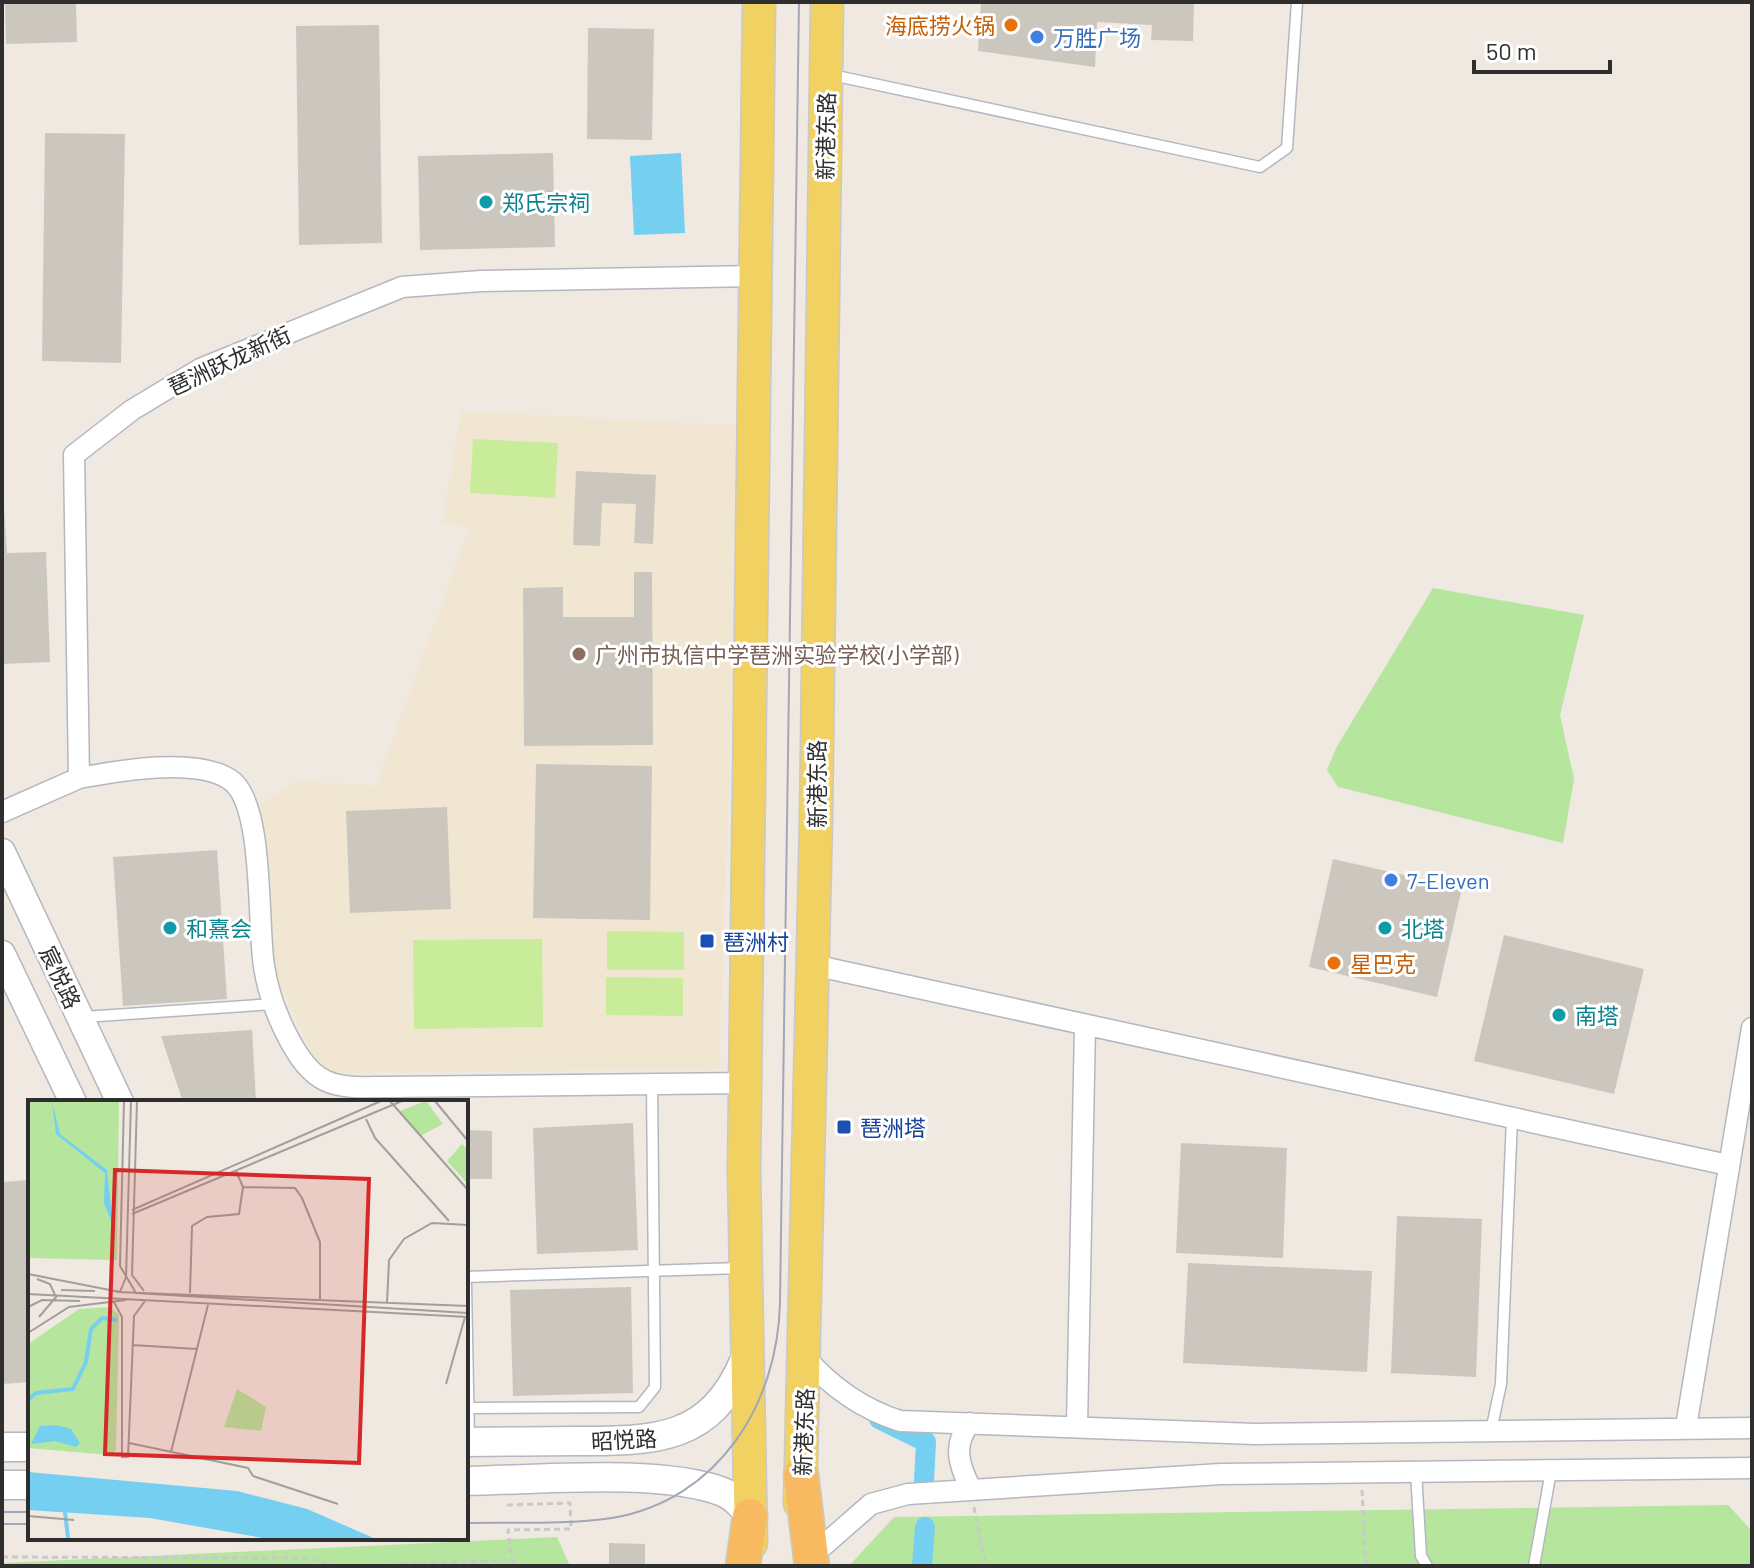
<svg xmlns="http://www.w3.org/2000/svg" width="1754" height="1568" font-family="Barlow,'Noto Sans SC',sans-serif">
<rect width="100%" height="100%" fill="#efe9e1"/>
<!-- education -->
<path fill="#f0e6d1" d="M 461,411 L 742,426 L 719,1069 L 320,1073 L 276,975 L 260,804 L 297,781 L 376,786 L 469,528 L 443,523 Z"/>
<!-- green -->
<path fill="#b6e59e" d="M 1433,588 L 1584,615 L 1560,715 L 1574,779 L 1563,843 L 1338,787 L 1327,770 L 1336,748 Z
M 1728,1505 L 1752,1531 L 1752,1566 L 849,1566 L 894,1517 Z
M 557,1537 L 570,1566 L 2,1566 L 2,1563 Z"/>
<!-- pitch -->
<path fill="#c9ec9a" d="M 473,439 L 558,443 L 555,498 L 470,493 Z
M 607,931 L 684,932 L 684,970 L 607,970 Z
M 542,939 L 543,1027 L 414,1029 L 413,940 Z
M 606,977 L 683,978 L 683,1016 L 606,1015 Z"/>
<!-- water -->
<path fill="#75cff0" d="M 681,153 L 685,233 L 634,235 L 630,156 Z"/>
<g fill="none" stroke-linecap="round" stroke-linejoin="round">
<!-- canal -->
<path stroke="#75cff0" stroke-width="20" d="M 879,1419 L 926,1442 L 924,1481
M 922,1566 L 925,1527"/>
</g>
<!-- building -->
<path fill="#cbc7bf" d="M 5,2 L 76,2 L 77,42 L 6,44 Z
M 981,2 L 1194,2 L 1193,41 L 1151,40 L 1152,25 L 1097,22 L 1095,67 L 978,51 Z
M 379,25 L 382,243 L 299,245 L 296,26 Z
M 588,28 L 654,29 L 652,140 L 587,139 Z
M 45,133 L 125,134 L 121,363 L 42,361 Z
M 553,153 L 555,247 L 420,250 L 418,156 Z
M 576,471 L 656,475 L 653,544 L 634,543 L 636,504 L 602,503 L 600,546 L 573,545 Z
M 2,476 L 7,553 L 46,552 L 50,662 L 2,664 Z
M 634,572 L 652,572 L 653,745 L 524,746 L 523,588 L 563,587 L 563,617 L 634,617 Z
M 536,764 L 652,766 L 650,920 L 533,918 Z
M 447,807 L 451,909 L 350,913 L 346,811 Z
M 217,850 L 227,999 L 123,1006 L 113,857 Z
M 1333,859 L 1462,888 L 1437,997 L 1309,967 Z
M 1504,935 L 1644,969 L 1614,1094 L 1474,1061 Z
M 252,1030 L 256,1102 L 183,1102 L 161,1036 Z
M 633,1123 L 638,1250 L 537,1254 L 533,1128 Z
M 466,1130 L 492,1131 L 492,1179 L 466,1179 Z
M 1181,1143 L 1287,1148 L 1283,1258 L 1176,1253 Z
M 30,1180 L 30,1382 L 2,1384 L 2,1182 Z
M 1397,1216 L 1482,1219 L 1476,1377 L 1391,1373 Z
M 1188,1263 L 1372,1271 L 1367,1372 L 1183,1363 Z
M 631,1287 L 633,1393 L 513,1396 L 510,1290 Z
M 609,1543 L 645,1544 L 645,1566 L 609,1566 Z"/>
<g fill="none" stroke-linecap="round" stroke-linejoin="round">
<defs>
<path id="service" d="M 832,75 L 1260,167 L 1287,148 L 1297,2
M 84,1017 L 273,1004
M 466,1277 L 740,1268
M 466,1285 L 469,1440
M 468,1408 L 639,1407 L 655,1387 L 652,1084
M 1491,1431 L 1501,1384 L 1512,1118
M 1416,1472 L 1421,1556 L 1427,1566
M 1534,1566 L 1551,1471"/>
<path id="minor" d="M 79,778 C 118,771 194,757 229,779 C 265,800 257,924 264,966 C 268,993 277,1017 290,1041 C 299,1057 309,1073 326,1081 C 344,1089 368,1087 387,1087 L 746,1083
M 2,812 L 79,778 L 74,455 L 132,410 L 200,369 L 402,287 L 481,281 L 756,276
M 813,965 L 1728,1165
M 805,1357 C 831,1387 862,1409 900,1421 L 1255,1434 L 1752,1428
M 970,1423 C 952,1445 959,1466 971,1489
M 1077,1426 L 1085,1025
M 1686,1427 L 1752,1028
M 807,1560 L 871,1504 L 908,1494 L 1221,1474 L 1752,1468"/>
<path id="tertiary" d="M 2,852 L 120,1102
M 2,954 L 73,1102"/>
<path id="secondary" d="M 466,1442 C 503,1442 540,1441 577,1441 C 656,1441 711,1441 745,1359
M 2,1447 L 30,1447
M 466,1481 C 534,1480 662,1468 723,1492 C 735,1497 742,1506 750,1516
M 2,1485 L 30,1485"/>
<path id="primary" d="M 800,1503 L 816,820 L 827,2
M 751,1543 L 744,1170 L 759,2"/>
<path id="trunk" d="M 801,1475 L 812,1566
M 743,1566 L 750,1516"/>
</defs>
<!-- service casing -->
<use href="#service" stroke="#b4b7c1" stroke-width="13"/>
<!-- minor casing -->
<use href="#minor" stroke="#b4b7c1" stroke-width="23"/>
<!-- tertiary casing -->
<use href="#tertiary" stroke="#b4b7c1" stroke-width="29"/>
<!-- secondary casing -->
<use href="#secondary" stroke="#b4b7c1" stroke-width="31"/>
<!-- primary casing -->
<use href="#primary" stroke="#c9c9c9" stroke-width="35"/>
<!-- trunk casing -->
<use href="#trunk" stroke="#c9c9c9" stroke-width="37"/>
<!-- path -->
<path stroke="#c9c9c9" stroke-width="3" stroke-dasharray="6 4" stroke-linecap="butt" d="M 1362,1490 L 1366,1566
M 507,1505 L 570,1503 L 571,1529 L 508,1530 L 512,1560
M 974,1507 L 986,1566
M 2,1557 L 304,1558 L 340,1566 L 512,1560 L 521,1566"/>
<!-- service -->
<use href="#service" stroke="#fff" stroke-width="10"/>
<!-- minor -->
<use href="#minor" stroke="#fff" stroke-width="20"/>
<!-- tertiary -->
<use href="#tertiary" stroke="#fff" stroke-width="26"/>
<!-- secondary -->
<use href="#secondary" stroke="#fff" stroke-width="28"/>
<!-- primary -->
<use href="#primary" stroke="#f2d163" stroke-width="32"/>
<!-- trunk -->
<use href="#trunk" stroke="#f8ba60" stroke-width="34"/>
<!-- tram -->
<path stroke="#a3a6b8" stroke-width="2" d="M 2,1512 L 30,1512
M 466,1523 C 514,1522 564,1525 612,1518 C 719,1500 778,1403 780,1302 L 799,2
M 2,1524 L 30,1524"/>
</g>
<!-- markers -->
<g fill="#e8710a" stroke="#fff" stroke-width="3">
<circle cx="1011" cy="25" r="8"/>
<circle cx="1334" cy="963" r="8"/>
</g>
<g fill="#3f7fe0" stroke="#fff" stroke-width="3">
<circle cx="1037" cy="37" r="8"/>
<circle cx="1391" cy="880" r="8"/>
</g>
<g fill="#0f9aa8" stroke="#fff" stroke-width="3">
<circle cx="486" cy="202" r="8"/>
<circle cx="170" cy="928" r="8"/>
<circle cx="1385" cy="928" r="8"/>
<circle cx="1559" cy="1015" r="8"/>
</g>
<circle fill="#8d6e63" stroke="#fff" stroke-width="3" cx="579" cy="654" r="8"/>
<g fill="#1a4fb4" stroke="#fff" stroke-width="3">
<rect x="699" y="933" width="16" height="16" rx="4"/>
<rect x="836" y="1119" width="16" height="16" rx="4"/>
</g>
<g text-anchor="middle" dominant-baseline="central" stroke-width="6" stroke-linejoin="round" paint-order="stroke">
<!-- food labels -->
<g font-size="22" fill="#c56008" stroke="#fff" text-anchor="end">
<text x="995" y="25">海底捞火锅</text>
<text x="1350" y="963" text-anchor="start">星巴克</text>
</g>
<!-- shop labels -->
<g font-size="22" fill="#366cbe" stroke="#fff" text-anchor="start">
<text x="1053" y="37">万胜广场</text>
<text x="1407" y="880">7-Eleven</text>
</g>
<!-- street labels -->
<g font-size="22" fill="#2e2e2e" stroke="#fff">
<text transform="translate(825 136) rotate(-89)">新港东路</text>
<text transform="translate(229 360) rotate(-25)">琶洲跃龙新街</text>
<text transform="translate(816 784) rotate(-90)">新港东路</text>
<text transform="translate(61 977) rotate(65)">宸悦路</text>
<text transform="translate(803 1432) rotate(-88)">新港东路</text>
<text transform="translate(624 1439) rotate(-3)">昭悦路</text>
</g>
<!-- culture labels -->
<g font-size="22" fill="#0d838f" stroke="#fff" text-anchor="start">
<text x="502" y="202">郑氏宗祠</text>
<text x="186" y="928">和熹会</text>
<text x="1401" y="928">北塔</text>
<text x="1575" y="1015">南塔</text>
</g>
<!-- education labels -->
<g font-size="22" fill="#785e54" stroke="#fff" text-anchor="start">
<text x="595" y="654">广州市执信中学琶洲实验学校(小学部)</text>
</g>
<!-- transit labels -->
<g font-size="22" fill="#164399" stroke="#fff" text-anchor="start">
<text x="723" y="941">琶洲村</text>
<text x="860" y="1127">琶洲塔</text>
</g>
</g>
<!-- overview -->
<g transform="translate(28 1100)">
<rect width="440" height="440" fill="#efe9e1"/>
<path d="M 0,1 L 91,1 L 89,160 L 0,158 ZM 398,1 L 415,24 L 392,36 L 372,11 ZM 434,44 L 440,50 L 440,84 L 419,61 ZM 82,207 L 91,215 L 88,350 L 81,355 L 0,348 L 0,244 L 51,209 ZM 209,289 L 238,307 L 233,331 L 196,327 Z" fill="#b6e59e"/>
<path d="M 24,1 L 32,34 L 79,70 L 85,125 L 76,103 L 77,73 L 28,34 ZM 28,325 L 43,329 L 52,343 L 48,347 L 27,341 L 3,344 L 12,326 ZM 0,372 L 209,391 L 279,409 L 348,439 L 240,439 L 122,418 L 0,410 Z" fill="#75cff0"/>
<path fill="none" stroke="#75cff0" stroke-width="4" d="M 0,300 L 8,293 L 45,289 L 58,262 L 63,229 L 74,218 L 89,220M 37,412 L 40,438"/>
<path fill="none" stroke="#a29e99" stroke-width="2" d="M 96,1 L 92,166 L 108,193 L 440,213M 109,1 L 104,175 L 116,191M 362,1 L 440,90M 407,1 L 440,41M 338,19 L 347,38 L 421,121M 208,71 L 215,87 L 267,88 L 274,98 L 292,142 L 292,199M 104,110 L 353,1M 104,114 L 374,1M 0,174 L 92,192M 9,179 L 22,184 L 28,197 L 11,217M 33,190 L 67,191M 89,192 L 440,206M 92,192 L 98,177 L 103,1M 162,193 L 164,126 L 179,117 L 211,114 L 215,87M 0,194 L 440,217M 86,202 L 94,217 L 94,357 L 100,357 L 106,216 L 117,201M 359,203 L 361,160 L 376,139 L 404,123 L 440,125M 0,207 L 14,200 L 52,201M 0,233 L 41,207 L 98,200M 104,245 L 169,249M 418,284 L 437,217M 101,343 L 220,368 L 225,376 L 310,404M 143,352 L 180,205M 0,416 L 46,420"/>
<path fill="#d62828" fill-opacity="0.15" stroke="#d62828" stroke-width="4" d="M 87,70 L 341,79 L 331,363 L 77,354 Z"/>
<rect width="440" height="440" fill="none" stroke="#2e2e2e" stroke-width="4"/>
</g>
<!-- border -->
<rect width="1754" height="1568" fill="none" stroke="#2e2e2e" stroke-width="8"/>
<!-- scale -->
<path d="M1474 60v12h136v-12" fill="none" stroke="#2e2e2e" stroke-width="4"/>
<text x="1486" y="60" font-size="24" fill="#2e2e2e" stroke="#ffffff" stroke-width="6" paint-order="stroke">50 m</text>
</svg>
